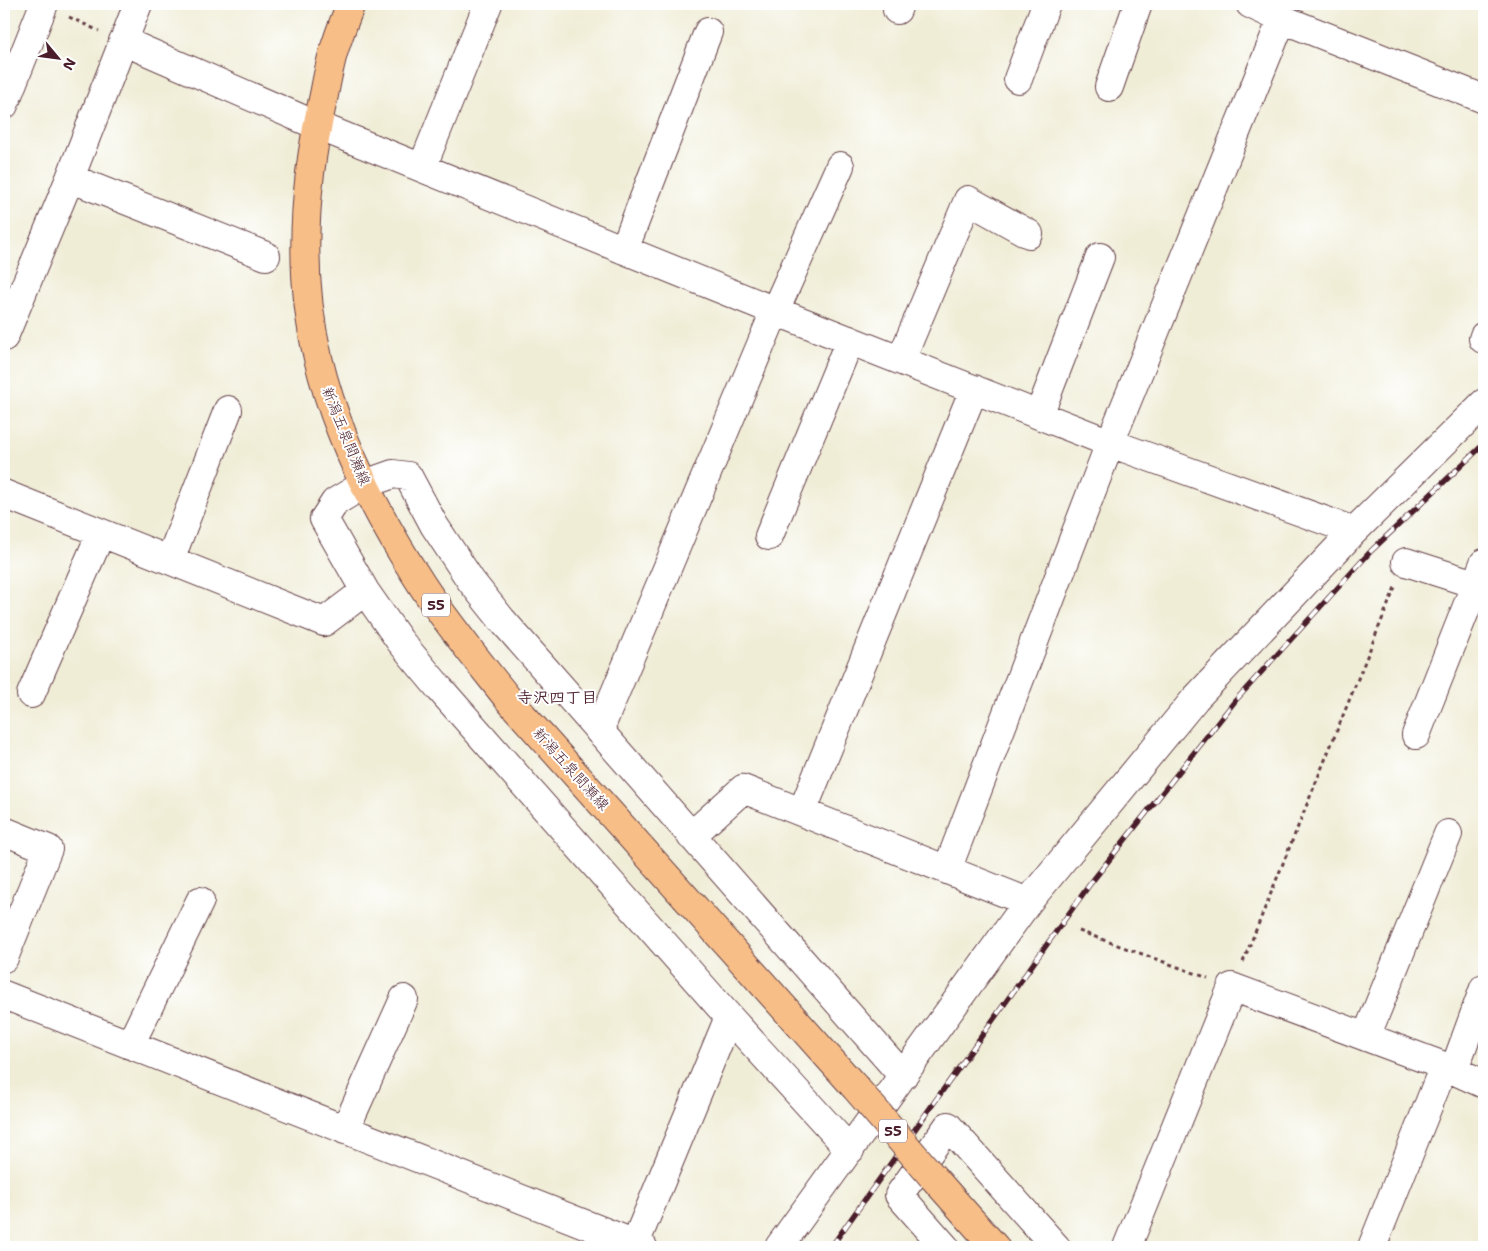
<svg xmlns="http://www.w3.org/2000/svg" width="1488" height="1251" font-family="'Shantell Sans','Klee One',sans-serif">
<rect width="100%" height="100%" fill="#fff"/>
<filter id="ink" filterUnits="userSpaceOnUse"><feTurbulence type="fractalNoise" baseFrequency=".02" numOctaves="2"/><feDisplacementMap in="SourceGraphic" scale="10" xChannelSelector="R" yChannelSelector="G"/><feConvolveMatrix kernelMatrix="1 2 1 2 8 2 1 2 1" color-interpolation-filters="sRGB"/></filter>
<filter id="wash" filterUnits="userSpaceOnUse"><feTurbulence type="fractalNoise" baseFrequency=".0096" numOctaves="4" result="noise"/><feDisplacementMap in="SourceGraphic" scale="20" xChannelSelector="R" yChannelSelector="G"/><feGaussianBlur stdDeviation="1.12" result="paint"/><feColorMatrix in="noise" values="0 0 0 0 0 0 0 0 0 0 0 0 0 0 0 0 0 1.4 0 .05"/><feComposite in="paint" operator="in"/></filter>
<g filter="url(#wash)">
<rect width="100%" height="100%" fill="#f0edd7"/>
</g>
<g filter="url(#ink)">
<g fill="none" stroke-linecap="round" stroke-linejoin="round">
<defs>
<path id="minor" d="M 1250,4 L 1282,19 L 1484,99
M 897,10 L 899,4
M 123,41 L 316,125 L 775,311 L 1110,443 L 1354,531
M 1018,79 L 1046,4
M 1109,87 L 1138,4
M 4,105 L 44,4
M 422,168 L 488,4
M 70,178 L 266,256
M 624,250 L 708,32
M 1484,336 L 1483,339 L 1484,339
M 4,337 L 70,178 L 138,4
M 901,360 L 968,200 L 1029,234
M 1039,415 L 1100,257
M 4,494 L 324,622 L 365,591
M 769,536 L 850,340
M 170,560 L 228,410
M 1406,562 L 1484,587
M 31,694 L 101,533
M 599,731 L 775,311 L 840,166
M 1416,735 L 1484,563
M 802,812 L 974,389
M 4,831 L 48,849 L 4,958
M 691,836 L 743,789 L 1028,902
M 947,870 L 1110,443 L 1282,19
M 4,995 L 643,1247
M 1366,1037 L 1448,834
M 130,1045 L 200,901
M 1454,1070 L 1484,988
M 345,1130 L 404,999
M 850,1150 L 729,1017 L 440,689 L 400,641 L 365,591 L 324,519 L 335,502 L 365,484 L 393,474 L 408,476 L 434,525 L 471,581 L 502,620 L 903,1076
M 635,1244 L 729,1017
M 779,1247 L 1028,902 L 1195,699 L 1354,531 L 1484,403
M 945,1247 L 899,1195 L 948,1126 L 1056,1247
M 1127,1247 L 1232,987 L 1444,1066 L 1484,1084
M 1372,1247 L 1444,1066"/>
<path id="primary" d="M 351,4 C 345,18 340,32 335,47 C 330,62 327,79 324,95 C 304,181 297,271 318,358 C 337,438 377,516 422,585 C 448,625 479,662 509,700 L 854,1086
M 932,1176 L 995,1247"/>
</defs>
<!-- minor casing -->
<use href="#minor" stroke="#633e45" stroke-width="30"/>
<!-- primary casing -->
<use href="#primary" stroke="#633e45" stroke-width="30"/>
<!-- path -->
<path stroke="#633e45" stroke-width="3" stroke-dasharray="4 4" stroke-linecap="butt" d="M 69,17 L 99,31
M 1079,931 L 1208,978
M 1243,962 L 1396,585"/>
<!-- minor -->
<use href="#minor" stroke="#fff" stroke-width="28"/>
<!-- primary -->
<use href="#primary" stroke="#f7be88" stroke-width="28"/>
<defs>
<path id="rail" d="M 831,1247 L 1090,884 L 1235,701 L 1371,551 L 1484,444"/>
</defs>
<!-- rail casing -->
<use href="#rail" stroke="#4a1f2b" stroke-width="5.5"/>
<!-- rail -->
<use href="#rail" stroke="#fff" stroke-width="4" stroke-dasharray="11" stroke-linecap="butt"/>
<defs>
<path id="primary-bridge" d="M 854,1086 L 932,1176"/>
</defs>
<!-- primary-bridge casing -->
<use href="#primary-bridge" stroke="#633e45" stroke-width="30" stroke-linecap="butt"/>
<!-- primary-bridge -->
<use href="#primary-bridge" stroke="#f7be88" stroke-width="28"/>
</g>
</g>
<g text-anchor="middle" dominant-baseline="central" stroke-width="4" stroke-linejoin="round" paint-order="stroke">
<!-- shield labels -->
<g fill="#fff" stroke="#80626b" stroke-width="1">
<rect x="422" y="593.5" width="28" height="23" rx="4"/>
<rect x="879" y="1119.5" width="28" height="23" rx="4"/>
</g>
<g font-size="14" font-weight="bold" fill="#4a1f2b">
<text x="436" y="605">55</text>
<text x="893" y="1131">55</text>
</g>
<!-- street labels -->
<g font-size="15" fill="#4a1f2b" stroke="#fff">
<text transform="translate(346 436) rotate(68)">新潟五泉間瀬線</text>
<text transform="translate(571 769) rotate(48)">新潟五泉間瀬線</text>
</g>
<!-- neighbourhood labels -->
<g font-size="16" font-weight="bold" fill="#4a1f2b" stroke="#fff">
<text x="557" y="697">寺沢四丁目</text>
</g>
</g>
<!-- margin -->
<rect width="1488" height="1251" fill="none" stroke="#fff" stroke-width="20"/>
<!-- north arrow -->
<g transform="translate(58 58) rotate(119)" stroke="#ffffff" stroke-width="4" paint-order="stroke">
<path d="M0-4L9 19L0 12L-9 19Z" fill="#4a1f2b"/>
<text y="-8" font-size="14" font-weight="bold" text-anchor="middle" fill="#4a1f2b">N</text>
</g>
</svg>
